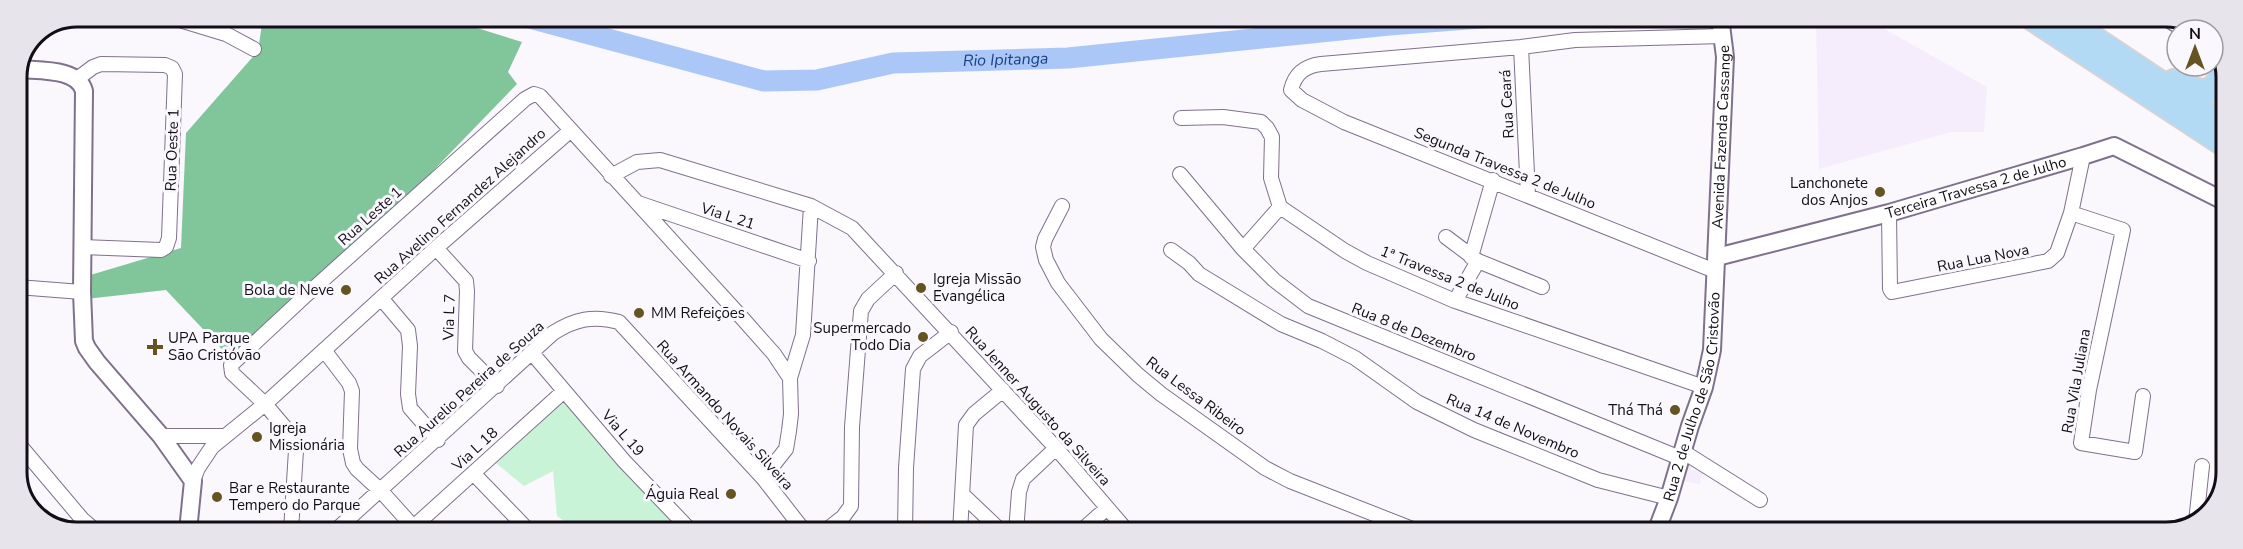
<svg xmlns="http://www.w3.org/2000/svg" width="2243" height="549" font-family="'Nunito Sans',sans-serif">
<rect width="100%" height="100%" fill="#faf7fd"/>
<!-- built -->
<path fill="#f5edfc" d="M 1816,18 L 1865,18 L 1987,87 L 1984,132 L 1951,132 L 1819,169 Z
M 1682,463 L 1692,465 L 1691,470 L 1703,472 L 1700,484 L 1678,480 Z"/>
<!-- green -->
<path fill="#c8f3d7" d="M 568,390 L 678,525 L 679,532 L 579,532 L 557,516 L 553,471 L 524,486 L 491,459 Z"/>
<!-- forest -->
<path fill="#81c59b" d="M 263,17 L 442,17 L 522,42 L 508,72 L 517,84 L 337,270 L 236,364 L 166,290 L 86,299 L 87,276 L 181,248 L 186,133 L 258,51 Z"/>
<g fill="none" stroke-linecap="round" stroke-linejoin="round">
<!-- river -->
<path stroke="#abc7f7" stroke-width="21" id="s1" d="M 526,17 L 764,81 L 817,80 L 893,63 L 1068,58 L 1389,25 L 1494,17"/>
<defs>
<path id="minor" d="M 170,17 L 226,34 L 254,49
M 1521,47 L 1528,195
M 77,79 L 93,67 L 101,64 L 165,65 L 172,68 L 175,74 L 169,238 L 166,247 L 161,250 L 82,247
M 1181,118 L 1223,117 L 1261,122 L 1267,128 L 1272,137 L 1271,178 L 1280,207 L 1345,251 L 1367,263 L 1455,301 L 1704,387
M 1180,174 L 1243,249 L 1274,280 L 1308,306 L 1680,458
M 611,176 L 637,162 L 660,160 L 811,206 L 852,228 L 1056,448 L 1128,532
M 638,203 L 809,261
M 1062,206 L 1045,239 L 1043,247 L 1046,260 L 1058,283 L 1101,339 L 1138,375 L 1161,394 L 1265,468 L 1290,481 L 1420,532
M 1889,213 L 1890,289 L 1892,292 L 2048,261 L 2057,253 L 2071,213 L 2083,156
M 2071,213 L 2123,230 L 2089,390 L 2081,443 L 2135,452 L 2143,396
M 1446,237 L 1478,261 L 1542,287
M 436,248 L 466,281 L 467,291 L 465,351 L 469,358 L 497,386
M 1243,249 L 1280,207
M 1171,250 L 1189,263 L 1199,274 L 1281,324 L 1322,341 L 1355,358 L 1417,402 L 1474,430 L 1598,480 L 1669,498
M 1471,257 L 1493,180
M 1715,271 L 1344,122 L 1302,100 L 1291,90 C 1295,73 1305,66 1321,64 L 1521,47 L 1575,40 L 1723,36
M 17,287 L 82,292
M 381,298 L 408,330 L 410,346 L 408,394 L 410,408 L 438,440
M 1455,301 L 1478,261
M 324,350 L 349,383 L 352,391 L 350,449 L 353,463 L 357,469 L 381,491 L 417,531
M 532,353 L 624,461 L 692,532
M 161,436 L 224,436
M 17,442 L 82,519 L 96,531
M 1682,451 L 1760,500
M 473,473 L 530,532
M 763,478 L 786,449 L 789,431 L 791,414 L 790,378 L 803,335 L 811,206
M 193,481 L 198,468 L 212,447 L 265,404 L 436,248 L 571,130
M 962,494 L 1002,532
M 2196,522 L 2202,466
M 291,531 L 296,450 L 293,437 L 265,404 L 232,373 L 231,365 L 304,297 L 525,99 L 534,94 L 540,96 L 743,319 L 774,354 L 790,378
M 335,531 L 553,333 C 575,319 593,315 619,322 L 763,478 L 805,532
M 409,531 L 564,391
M 824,532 L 843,517 L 851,506 L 852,427 L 861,311 L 868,299 L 896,273
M 905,532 L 906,468 L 913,369 L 920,356 L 951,332
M 960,532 L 966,425 L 974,414 L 1003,390
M 1016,532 L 1019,492 L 1023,479 L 1056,448
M 1080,532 L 1107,508"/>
<g id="tertiary">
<path d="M 20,69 C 39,71 78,68 84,91 L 82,292 L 84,341 L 87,348 L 97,362 L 161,436 L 193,481 L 188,531"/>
<path id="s2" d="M 1717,257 L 1889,213 L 2083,156 L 2114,146 L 2226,202"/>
<path id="s3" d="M 1656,532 L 1669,498 L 1690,426 L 1704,387 L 1712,350 L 1725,57 L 1720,17"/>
</g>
<path id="secondary" d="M 2169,18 L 2189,30
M 2213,46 L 2223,64"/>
<path id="trunk" d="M 2031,18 L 2226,146
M 2064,18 L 2226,126
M 2174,81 L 2200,91 L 2210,90 L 2218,82 L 2223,64"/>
</defs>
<!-- minor casing -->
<use href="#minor" stroke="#7f718b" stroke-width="16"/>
<!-- tertiary casing -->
<use href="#tertiary" stroke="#7f718b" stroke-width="20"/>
<!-- secondary casing -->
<use href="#secondary" stroke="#7f718b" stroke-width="21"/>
<!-- trunk casing -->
<use href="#trunk" stroke="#d4d3d5" stroke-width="26"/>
<!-- minor -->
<use href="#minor" stroke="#fff" stroke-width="14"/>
<!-- tertiary -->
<use href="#tertiary" stroke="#fff" stroke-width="16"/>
<!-- secondary -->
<use href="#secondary" stroke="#fff" stroke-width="18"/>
<!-- trunk -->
<use href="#trunk" stroke="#b3daf4" stroke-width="22"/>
</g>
<!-- markers -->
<g fill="#655321" stroke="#faf7fd" stroke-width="2">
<circle cx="1880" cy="192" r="6"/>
<circle cx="921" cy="288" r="6"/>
<circle cx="346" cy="290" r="6"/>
<circle cx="639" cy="313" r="6"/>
<circle cx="923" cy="337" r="6"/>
<path d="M152 338h6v6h6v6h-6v6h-6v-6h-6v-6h6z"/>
<circle cx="1675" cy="410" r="6"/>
<circle cx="257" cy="437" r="6"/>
<circle cx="731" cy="494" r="6"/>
<circle cx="217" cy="497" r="6"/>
</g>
<g text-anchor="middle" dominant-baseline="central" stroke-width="6" stroke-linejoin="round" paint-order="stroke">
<!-- street labels -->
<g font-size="15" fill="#120d17" stroke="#faf7fd">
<text transform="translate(1507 104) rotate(-93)">Rua Ceará</text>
<text stroke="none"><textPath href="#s3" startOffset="404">Avenida Fazenda Cassange</textPath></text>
<text transform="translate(172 150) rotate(-88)">Rua Oeste 1</text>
<text transform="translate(1505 168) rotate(22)">Segunda Travessa 2 de Julho</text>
<text stroke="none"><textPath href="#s2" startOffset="268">Terceira Travessa 2 de Julho</textPath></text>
<text transform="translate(460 206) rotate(-42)">Rua Avelino Fernandez Alejandro</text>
<text transform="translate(370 216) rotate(-42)">Rua Leste 1</text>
<text transform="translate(728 216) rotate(18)">Via L 21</text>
<text transform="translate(1983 258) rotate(-11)">Rua Lua Nova</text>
<text transform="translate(1450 278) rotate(22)">1ª Travessa 2 de Julho</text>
<text transform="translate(449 317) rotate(-88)">Via L 7</text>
<text transform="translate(1414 332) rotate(22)">Rua 8 de Dezembro</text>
<text transform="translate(2076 381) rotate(-80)">Rua Vila Juliana</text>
<text transform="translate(469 389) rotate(-42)">Rua Aurelio Pereira de Souza</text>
<text transform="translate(1196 396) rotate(37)">Rua Lessa Ribeiro</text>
<text stroke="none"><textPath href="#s3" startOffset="141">Rua 2 de Julho de São Cristovão</textPath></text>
<text transform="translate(1038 406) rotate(48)">Rua Jenner Augusto da Silveira</text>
<text transform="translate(725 415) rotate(48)">Rua Armando Novais Silveira</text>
<text transform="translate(1513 426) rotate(23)">Rua 14 de Novembro</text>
<text transform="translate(623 433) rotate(49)">Via L 19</text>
<text transform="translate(475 449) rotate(-43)">Via L 18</text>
</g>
<!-- poi labels -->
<g font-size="15" fill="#120d17" stroke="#faf7fd" text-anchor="end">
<text x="1868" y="183">Lanchonete<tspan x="1868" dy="17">dos Anjos</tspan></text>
<text x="933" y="279" text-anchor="start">Igreja Missão<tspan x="933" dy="17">Evangélica</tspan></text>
<text x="334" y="290">Bola de Neve</text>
<text x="651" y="313" text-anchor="start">MM Refeições</text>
<text x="911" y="328">Supermercado<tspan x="911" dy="17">Todo Dia</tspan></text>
<text x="168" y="338" text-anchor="start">UPA Parque<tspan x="168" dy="17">São Cristóvão</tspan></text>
<text x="1663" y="410">Thá Thá</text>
<text x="269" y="428" text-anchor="start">Igreja<tspan x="269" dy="17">Missionária</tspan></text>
<text x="229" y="488" text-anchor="start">Bar e Restaurante<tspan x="229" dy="17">Tempero do Parque</tspan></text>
<text x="719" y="494">Águia Real</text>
</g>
<!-- water labels -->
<g font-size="16" font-style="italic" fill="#184083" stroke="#faf7fd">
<text stroke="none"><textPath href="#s1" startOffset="490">Rio Ipitanga</textPath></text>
</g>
</g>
<!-- crop -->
<path d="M0 0H2243V549H0ZM77 27H2166A50 50 0 0 1 2216 77V472A50 50 0 0 1 2166 522H77A50 50 0 0 1 27 472V77A50 50 0 0 1 77 27Z" fill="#e7e4eb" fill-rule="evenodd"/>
<path fill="none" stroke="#120d17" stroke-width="3" d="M77 27H2166A50 50 0 0 1 2216 77V472A50 50 0 0 1 2166 522H77A50 50 0 0 1 27 472V77A50 50 0 0 1 77 27Z"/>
<!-- north arrow -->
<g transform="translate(2195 48)"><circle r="28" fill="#faf7fd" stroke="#9d99a1" stroke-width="1.5"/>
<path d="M0-4.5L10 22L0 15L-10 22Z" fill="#655321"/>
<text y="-9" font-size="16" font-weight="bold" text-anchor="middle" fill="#120d17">N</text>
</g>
</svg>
